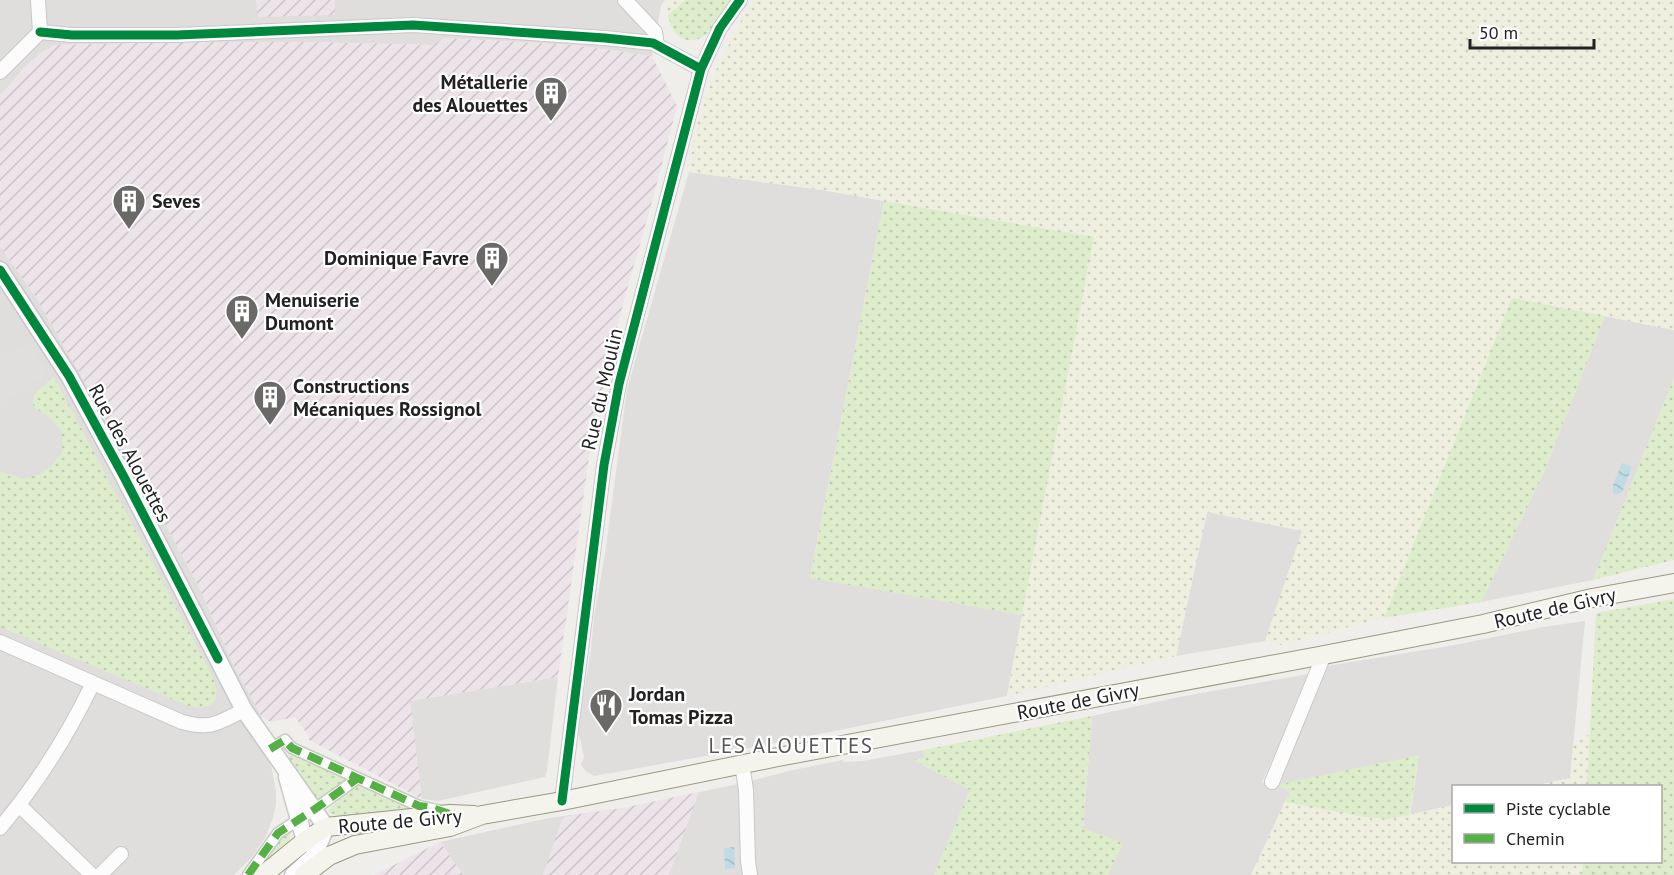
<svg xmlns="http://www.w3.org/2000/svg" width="1674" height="875" font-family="'PT Sans',sans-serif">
<defs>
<pattern id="industrial-furrows" width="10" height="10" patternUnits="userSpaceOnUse" patternTransform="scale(1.5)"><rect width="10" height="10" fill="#ede4e9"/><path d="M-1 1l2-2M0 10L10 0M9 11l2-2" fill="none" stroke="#cbc3c8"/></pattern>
<pattern id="farmland-dots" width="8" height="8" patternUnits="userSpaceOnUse" patternTransform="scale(1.5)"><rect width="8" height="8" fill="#efefdf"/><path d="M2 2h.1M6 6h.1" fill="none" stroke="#cdcdbf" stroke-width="1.8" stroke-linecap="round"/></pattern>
<pattern id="grass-dots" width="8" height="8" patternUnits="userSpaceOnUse" patternTransform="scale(1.5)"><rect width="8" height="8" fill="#ddeccb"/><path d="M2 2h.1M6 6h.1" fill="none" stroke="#bdcaae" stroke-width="1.8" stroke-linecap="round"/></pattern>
<pattern id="water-waves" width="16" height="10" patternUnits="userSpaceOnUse" patternTransform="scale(1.5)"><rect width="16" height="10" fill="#bfdbe3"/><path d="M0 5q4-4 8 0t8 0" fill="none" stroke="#a4bcc2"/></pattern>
</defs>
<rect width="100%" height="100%" fill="#f0eeeb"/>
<!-- residential -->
<path fill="#dfdedc" d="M 0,0 L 665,0 L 661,6 L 652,56 L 572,45 L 445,38 L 434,45 L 306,42 L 187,42 L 55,45 L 41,53 L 24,68 L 0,96 Z
M 689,172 L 822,190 L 884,201 L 810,577 L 1022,615 L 1007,696 L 761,746 L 594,776 L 586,771 L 581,765 L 584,757 L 579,735 L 579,722 L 591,649 L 594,617 L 606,547 L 627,389 Z
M 0,246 L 37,299 L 153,501 L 198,585 L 236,670 L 261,715 L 276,790 L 276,804 L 273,818 L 265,838 L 251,858 L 234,875 L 0,875 Z
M 1605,316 L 1674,330 L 1674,378 L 1593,580 L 1481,602 L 1542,477 Z
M 1207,512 L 1303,531 L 1265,641 L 1176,656 Z
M 1585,621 L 1570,778 L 1534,786 L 1454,786 L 1453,805 L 1410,815 L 1419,756 L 1278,785 L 1290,791 L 1251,875 L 1108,875 L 1122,843 L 1083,829 L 1092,716 L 1179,697 L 1308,674 L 1290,716 L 1285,732 L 1262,782 L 1277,785 L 1327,666 L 1455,645 L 1543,627 Z
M 558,677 L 547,771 L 545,777 L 438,801 L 422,799 L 409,701 Z
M 923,750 L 925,758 L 915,761 L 970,790 L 934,875 L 463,875 L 440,842 L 549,818 L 623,808 L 738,784 L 793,770 L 843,760 L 843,762 L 863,761 Z"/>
<!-- industrial -->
<path fill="url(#industrial-furrows)" d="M 255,0 L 335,0 L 335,15 L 258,17 L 257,6 Z
M 445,38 L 572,45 L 652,56 L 677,106 L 652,202 L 623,304 L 593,429 L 558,677 L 410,701 L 422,799 L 309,740 L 308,735 L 295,717 L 272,722 L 266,720 L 261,715 L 236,670 L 198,585 L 153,501 L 37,299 L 0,246 L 0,96 L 24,68 L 41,53 L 55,45 L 187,42 L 306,42 L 433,45 Z
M 699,792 L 669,875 L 543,875 L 563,817 L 623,808 Z
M 440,842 L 463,875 L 374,875 Z"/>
<!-- farmland -->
<path fill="url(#farmland-dots)" d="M 665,0 L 685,0 L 668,15 Z
M 757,0 L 1674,0 L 1674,330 L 1512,298 L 1384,618 L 1280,645 L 1265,641 L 1302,531 L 1207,512 L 1176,656 L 1007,696 L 1094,237 L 822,190 L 689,172 L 696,126 L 713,76 L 745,13 Z
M 1589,734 L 1587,786 L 1534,786 L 1570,778 L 1573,746 Z
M 1285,802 L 1364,817 L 1388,819 L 1453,805 L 1454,862 L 1583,862 L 1582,875 L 1251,875 Z"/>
<!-- grass -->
<path fill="url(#grass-dots)" d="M 685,0 L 733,0 C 722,14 708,44 688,40 C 674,38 671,26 668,15 Z
M 884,201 L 1094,237 L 1022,615 L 810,578 Z
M 1512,298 L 1605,316 L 1542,477 L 1481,602 L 1384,618 Z
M 54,377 L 211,673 C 220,694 220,711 191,707 L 0,627 L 0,471 L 23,479 L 40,474 L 50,467 L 62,453 L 62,432 L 50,418 L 33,407 L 34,394 Z
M 1674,378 L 1674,560 L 1593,580 Z
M 1674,599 L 1674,875 L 1582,875 L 1583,862 L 1660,862 L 1660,786 L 1587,786 L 1596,613 Z
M 1092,716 L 1083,828 L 1123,843 L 1108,875 L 934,875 L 970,790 L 913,760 L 925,758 L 923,750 Z
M 287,749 L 351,778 L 319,802 L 289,759 Z
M 1419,755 L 1409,815 L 1388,819 L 1364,817 L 1285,802 L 1290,791 L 1277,785 Z
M 359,782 L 423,809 L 352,817 L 339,816 L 330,813 L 328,810 Z
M 290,829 C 295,846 267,864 256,875 L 271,847 Z"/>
<!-- parking -->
<path fill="#e0dfde" d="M 28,342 L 48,373 L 0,405 L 0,361 Z"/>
<!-- water -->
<path fill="url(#water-waves)" d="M 1622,463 L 1632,467 L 1622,492 L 1616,495 L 1613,493 L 1613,485 Z
M 734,847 L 735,868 L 725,869 L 724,848 Z"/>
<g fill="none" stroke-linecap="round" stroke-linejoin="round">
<defs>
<path id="pedestrian" d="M 270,749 L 285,740 L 292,748 L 419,806 L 441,811
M 248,875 L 278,833 L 315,809 L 358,778"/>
<path id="minor" d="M 38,0 L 40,32
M 625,0 L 655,32 L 656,38 L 653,43
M 40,32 L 72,35 L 177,35 L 413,25 L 605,38 L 653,43 L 701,69
M 0,72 L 40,32
M 0,642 L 182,722 C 211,730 218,723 244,710
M 742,764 L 746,790 L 748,861 L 750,875
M 1272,782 L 1324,655
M 562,801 L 604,465 L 619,384 L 701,69 L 720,28 L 740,0
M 19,805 L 92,875
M 0,828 C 37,784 68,735 93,683
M 100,875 L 121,854"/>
<path id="tertiary" d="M 0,270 L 69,376 L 124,477 L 244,710 L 326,827 L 314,856 L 293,875
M 287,777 L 305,841 L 316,848"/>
<path id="secondary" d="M 263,875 L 305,841 L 326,827 L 450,814 L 474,815
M 304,875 L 329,856 L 355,845 L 450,827 L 482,815 L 562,801 L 778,757 L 1324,655 L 1483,624 L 1592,598 L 1674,583"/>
</defs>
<!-- pedestrian casing -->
<use href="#pedestrian" stroke="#c9c8c7" stroke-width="13"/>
<!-- minor casing -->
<use href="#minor" stroke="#c9c8c7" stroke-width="16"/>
<!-- tertiary casing -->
<use href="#tertiary" stroke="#c9c8c7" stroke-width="19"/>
<!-- secondary casing -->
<use href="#secondary" stroke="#999a82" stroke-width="20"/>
<!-- pedestrian -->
<use href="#pedestrian" stroke="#fdfcfc" stroke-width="10"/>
<!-- minor -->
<use href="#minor" stroke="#fdfcfc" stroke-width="14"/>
<!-- tertiary -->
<use href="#tertiary" stroke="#fdfcfc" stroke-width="16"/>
<!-- secondary -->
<use href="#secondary" stroke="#f4f4ed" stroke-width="18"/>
<!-- quiet -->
<path stroke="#55b145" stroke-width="8" stroke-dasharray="15 8" stroke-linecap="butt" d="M 270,749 L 285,740 L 292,748 L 419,806 L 428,807 L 450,814
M 248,875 L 278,833 L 315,809 L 358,778"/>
<defs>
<path id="cycleway" d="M 40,32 L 72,35 L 177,35 L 413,25 L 605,38 L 653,43 L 701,69
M 0,270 L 69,376 L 124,477 L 218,659
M 562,801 L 604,465 L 619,384 L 701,69 L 720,28 L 740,0"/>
</defs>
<!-- cycleway casing -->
<use href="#cycleway" stroke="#fff" stroke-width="13"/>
<!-- cycleway -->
<use href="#cycleway" stroke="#00873e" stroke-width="9"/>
</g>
<!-- icons -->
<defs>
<symbol id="building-pin" viewBox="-11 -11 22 30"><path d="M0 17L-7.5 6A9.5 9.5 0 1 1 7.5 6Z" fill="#6a6968" stroke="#fff"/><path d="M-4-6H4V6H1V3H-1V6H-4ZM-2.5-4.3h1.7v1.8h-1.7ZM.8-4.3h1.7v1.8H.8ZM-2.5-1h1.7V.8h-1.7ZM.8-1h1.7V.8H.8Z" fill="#fff"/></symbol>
<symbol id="restaurant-pin" viewBox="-11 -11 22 30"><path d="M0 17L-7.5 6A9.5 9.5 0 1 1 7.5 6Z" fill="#6a6968" stroke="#fff"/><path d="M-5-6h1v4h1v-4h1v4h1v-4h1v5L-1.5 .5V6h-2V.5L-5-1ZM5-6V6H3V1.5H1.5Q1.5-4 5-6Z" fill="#fff"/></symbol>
</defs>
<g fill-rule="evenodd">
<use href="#building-pin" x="532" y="74" width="38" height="52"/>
<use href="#building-pin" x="110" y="182" width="38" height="52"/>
<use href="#building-pin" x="473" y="239" width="38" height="52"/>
<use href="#building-pin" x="223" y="292" width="38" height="52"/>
<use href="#building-pin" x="251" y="378" width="38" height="52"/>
<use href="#restaurant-pin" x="587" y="686" width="38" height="52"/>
</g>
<g text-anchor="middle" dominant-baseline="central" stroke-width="4.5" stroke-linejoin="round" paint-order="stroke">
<!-- poi labels -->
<g font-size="20" font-weight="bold" fill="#222" stroke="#fff" text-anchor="start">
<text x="528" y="82" text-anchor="end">Métallerie<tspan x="528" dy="23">des Alouettes</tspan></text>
<text x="152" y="201">Seves</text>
<text x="469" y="258" text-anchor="end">Dominique Favre</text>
<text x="265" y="300">Menuiserie<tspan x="265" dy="23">Dumont</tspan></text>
<text x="293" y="386">Constructions<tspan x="293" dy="23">Mécaniques Rossignol</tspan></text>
<text x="629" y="694">Jordan<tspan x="629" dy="23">Tomas Pizza</tspan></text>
</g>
<!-- street labels -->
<g font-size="20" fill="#222" stroke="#fff">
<text transform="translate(602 389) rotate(-77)">Rue du Moulin</text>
<text transform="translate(130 453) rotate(62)">Rue des Alouettes</text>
<text transform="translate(1555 608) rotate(-13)">Route de Givry</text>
<text transform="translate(1078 701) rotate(-11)">Route de Givry</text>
<text transform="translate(400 821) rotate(-5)">Route de Givry</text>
</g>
<!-- neighbourhood labels -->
<g font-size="21" letter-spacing="1.5" fill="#555" stroke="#fff">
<text x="791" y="745">LES ALOUETTES</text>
</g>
</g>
<!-- legend -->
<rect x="1452" y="785" width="210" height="78" fill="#ffffff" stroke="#a7a7a7" stroke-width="1.5"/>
<rect x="1464" y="804" width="30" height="9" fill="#00873e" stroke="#a7a7a7" stroke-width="1.5"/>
<text x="1506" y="815" font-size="18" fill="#222222">Piste cyclable</text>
<rect x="1464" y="834" width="30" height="9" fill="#55b145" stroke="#a7a7a7" stroke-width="1.5"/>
<text x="1506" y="845" font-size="18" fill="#222222">Chemin</text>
<!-- scale -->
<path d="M1470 39v9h124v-9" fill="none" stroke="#222222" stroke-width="3"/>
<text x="1479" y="39" font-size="18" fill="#222222" stroke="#ffffff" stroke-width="4.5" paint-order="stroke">50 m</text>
</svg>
